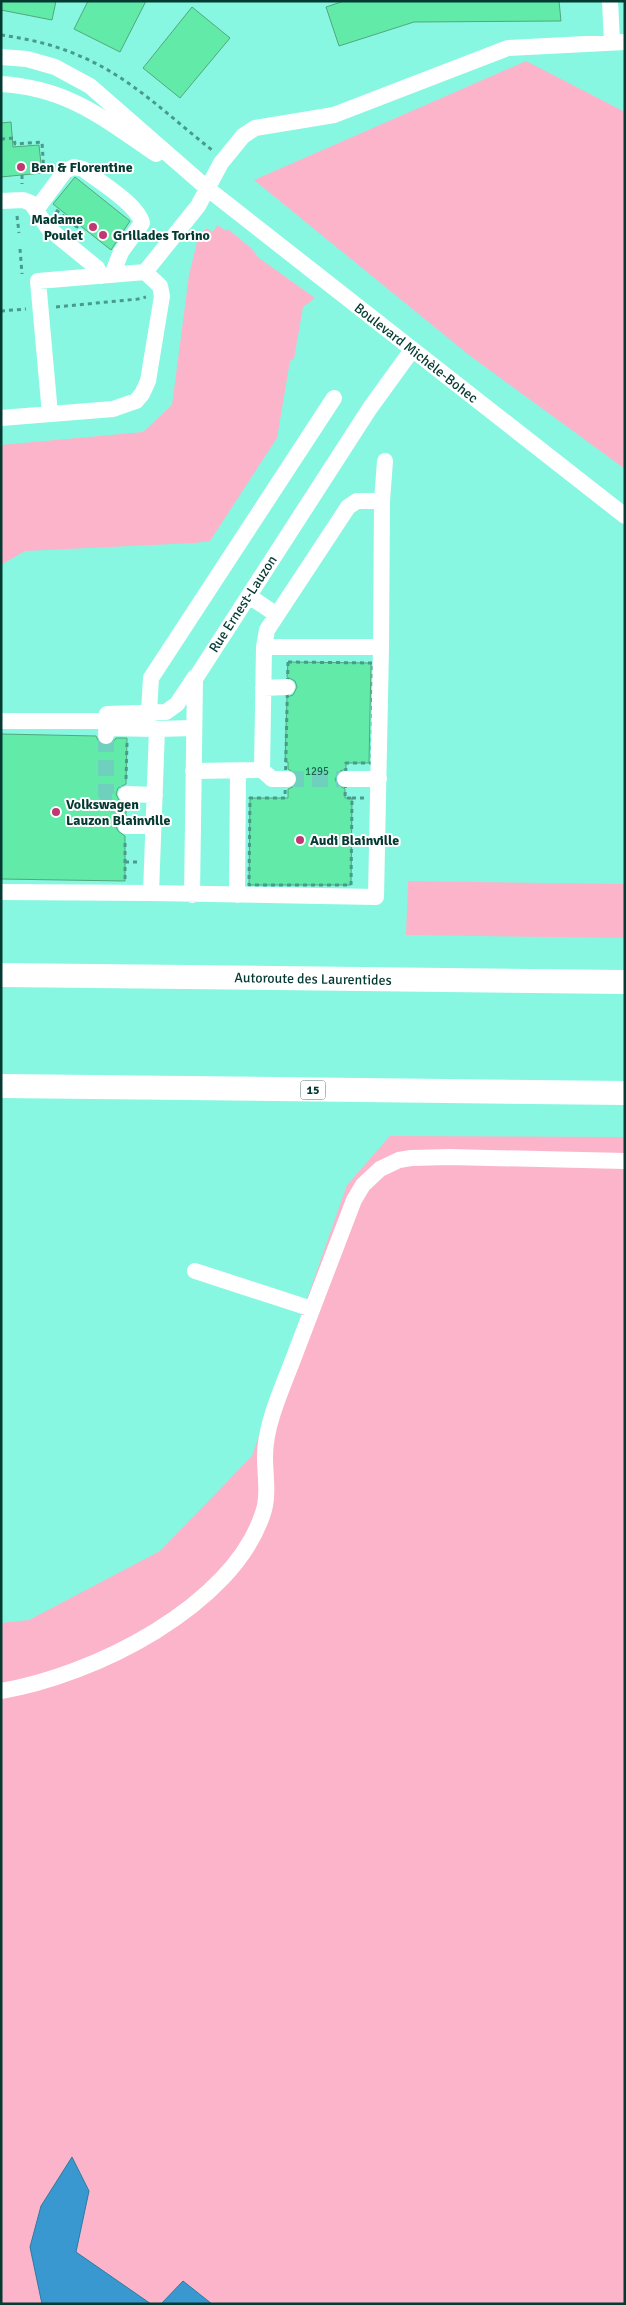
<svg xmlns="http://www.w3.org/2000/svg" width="626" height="2305" font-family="Signika,sans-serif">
<rect width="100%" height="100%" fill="#88f7e1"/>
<!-- green -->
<path fill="#fcb4ca" d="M 526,61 L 625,112 L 625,469 L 469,355 L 254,180 Z
M 218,225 L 226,231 L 228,229 L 251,248 L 259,258 L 315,298 L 303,307 L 294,359 L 290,361 L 277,438 L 210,541 L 195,543 L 25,551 L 1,565 L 1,445 L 143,432 L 172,405 L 189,275 L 199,234 L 207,228 L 212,232 Z
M 408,881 L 625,884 L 625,938 L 406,935 Z
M 390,1136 L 625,1137 L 625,2304 L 1,2304 L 1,1623 L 29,1620 L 160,1551 L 252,1456 L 347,1185 Z"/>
<!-- water -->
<path fill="#3a98d1" stroke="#2a7ca1" d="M 72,2157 L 89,2191 L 76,2252 L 151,2304 L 42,2304 L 30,2247 L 41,2206 Z
M 183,2281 L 212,2304 L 161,2304 Z"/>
<!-- building -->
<path fill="#62eaa8" stroke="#51a87c" d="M 1,1 L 56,1 L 52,20 L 1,10 Z
M 88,1 L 146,1 L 120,52 L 74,29 Z
M 344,1 L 559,1 L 561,21 L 414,22 L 339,46 L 326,7 Z
M 192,7 L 230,38 L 180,98 L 143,68 Z
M 11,122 L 13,147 L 39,145 L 42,173 L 1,177 L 1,123 Z
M 75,177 L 130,221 L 111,250 L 53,204 Z
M 288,662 L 371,663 L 369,763 L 346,763 L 346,769 L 340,771 L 335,779 L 337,784 L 345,789 L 345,798 L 352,798 L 351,885 L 249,885 L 250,798 L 288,798 L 288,789 L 293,787 L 298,779 L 296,774 L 288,769 L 288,762 L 285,762 L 287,697 L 293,695 L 297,687 L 295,681 L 287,677 Z
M 1,734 L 96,736 L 100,744 L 106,746 L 111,745 L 116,738 L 127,738 L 126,784 L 118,788 L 116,794 L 120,802 L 126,804 L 126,816 L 121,818 L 116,826 L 118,831 L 125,836 L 125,881 L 1,879 Z"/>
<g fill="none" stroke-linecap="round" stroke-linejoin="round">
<!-- minor-tunnel -->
<path stroke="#6ed1be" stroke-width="16" stroke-dasharray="16 8" stroke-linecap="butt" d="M 106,736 L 106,794 L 126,794
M 288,779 L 345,779"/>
<!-- path -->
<path stroke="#489b8b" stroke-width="3" stroke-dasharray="4 4" stroke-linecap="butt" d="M 1,35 C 29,39 56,45 82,57 C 130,77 171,118 212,150
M 1,139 L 14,138 L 15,144 L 42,142 L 44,174
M 22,175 L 22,184
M 56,210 L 77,227 L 75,230
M 17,216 L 19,233
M 20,249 L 22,274
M 56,307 L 138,299 L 146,297
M 1,311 L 26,309
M 288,662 L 373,663 L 372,763 L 346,763 L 345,798 L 352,798 L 351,885 L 249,885 L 250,798 L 285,798 Z
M 126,779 L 127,743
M 352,798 L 364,798
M 125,862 L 137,862
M 125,879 L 125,840"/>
<!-- minor -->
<path stroke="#fff" stroke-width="16" d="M 610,1 L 612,42
M 1,57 L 27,59 L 55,67 L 90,86 L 208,189 L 625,516
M 1,84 C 68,88 103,118 156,154
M 1,201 L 23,200 L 31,203 L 48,228 L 97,268 L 101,276
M 36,210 L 65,171 L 74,167 L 83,169 C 99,181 138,205 142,223 L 121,252 L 112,275
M 145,272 L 198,206 L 221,163 L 243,136 L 255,128 L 334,115 L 508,48 L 625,42
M 1,418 L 113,409 L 136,401 L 142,394 L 148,381 L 162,296 L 160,286 L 145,272 L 38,281 L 50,414
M 382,501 L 385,461
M 249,596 L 277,615
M 263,688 L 287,687
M 1,721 L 107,721
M 106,728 L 157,729
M 193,728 L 157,729 L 151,893 L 376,897 L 381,647
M 148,729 L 151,678 L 334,398
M 106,736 L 107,714 L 166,712 L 177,704 L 195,677
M 262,770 L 272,779 L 288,779
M 193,771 L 262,770 L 264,647 L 381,647 L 382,501 L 357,501 L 348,507 L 267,630 L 264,647
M 345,779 L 379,779
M 126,794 L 155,795
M 126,826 L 153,826
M 1,892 L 151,893
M 192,895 L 195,679 L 370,408 L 412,350
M 237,895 L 238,771
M 195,1271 L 312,1309
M 1,1691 C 92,1676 233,1607 263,1513 C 269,1496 265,1475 265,1457 C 265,1443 268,1429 272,1416 C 279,1393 289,1371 297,1349 C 316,1299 335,1250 354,1200 L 363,1185 L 380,1169 L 399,1160 L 411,1158 L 449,1157 L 625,1161"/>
<!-- highway -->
<path stroke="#fff" stroke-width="24" d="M 1,975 L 625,982
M 1,1086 L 625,1093"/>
</g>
<!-- markers -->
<g fill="#c13771" stroke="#fff" stroke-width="2">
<circle cx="21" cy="167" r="5"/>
<circle cx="93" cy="227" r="5"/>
<circle cx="103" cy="235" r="5"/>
<circle cx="56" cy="812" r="5"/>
<circle cx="300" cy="840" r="5"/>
</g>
<g text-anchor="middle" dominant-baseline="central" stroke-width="4" stroke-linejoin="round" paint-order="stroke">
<!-- number labels -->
<g font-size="11" fill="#1c6650">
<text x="317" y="771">1295</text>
</g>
<!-- shield labels -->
<rect fill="#fff" stroke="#507570" stroke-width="1" x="300.5" y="1080.5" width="25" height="19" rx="4"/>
<g font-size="12" font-weight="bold" fill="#053a32">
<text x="313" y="1090">15</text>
</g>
<!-- poi labels -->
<g font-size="14" font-weight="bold" fill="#053a32" stroke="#fff" text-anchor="start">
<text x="31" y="167">Ben &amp; Florentine</text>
<text x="83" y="219" text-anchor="end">Madame<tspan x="83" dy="16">Poulet</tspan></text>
<text x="113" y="235">Grillades Torino</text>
<text x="66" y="804">Volkswagen<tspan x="66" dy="16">Lauzon Blainville</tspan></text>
<text x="310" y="840">Audi Blainville</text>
</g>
<!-- street labels -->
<g font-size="14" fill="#053a32" stroke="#fff">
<text transform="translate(416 353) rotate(38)">Boulevard Michèle-Bohec</text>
<text transform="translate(243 604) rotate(-57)">Rue Ernest-Lauzon</text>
<text transform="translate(313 979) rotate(1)">Autoroute des Laurentides</text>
</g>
</g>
<!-- border -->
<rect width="626" height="2305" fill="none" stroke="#053a32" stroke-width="5"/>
</svg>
